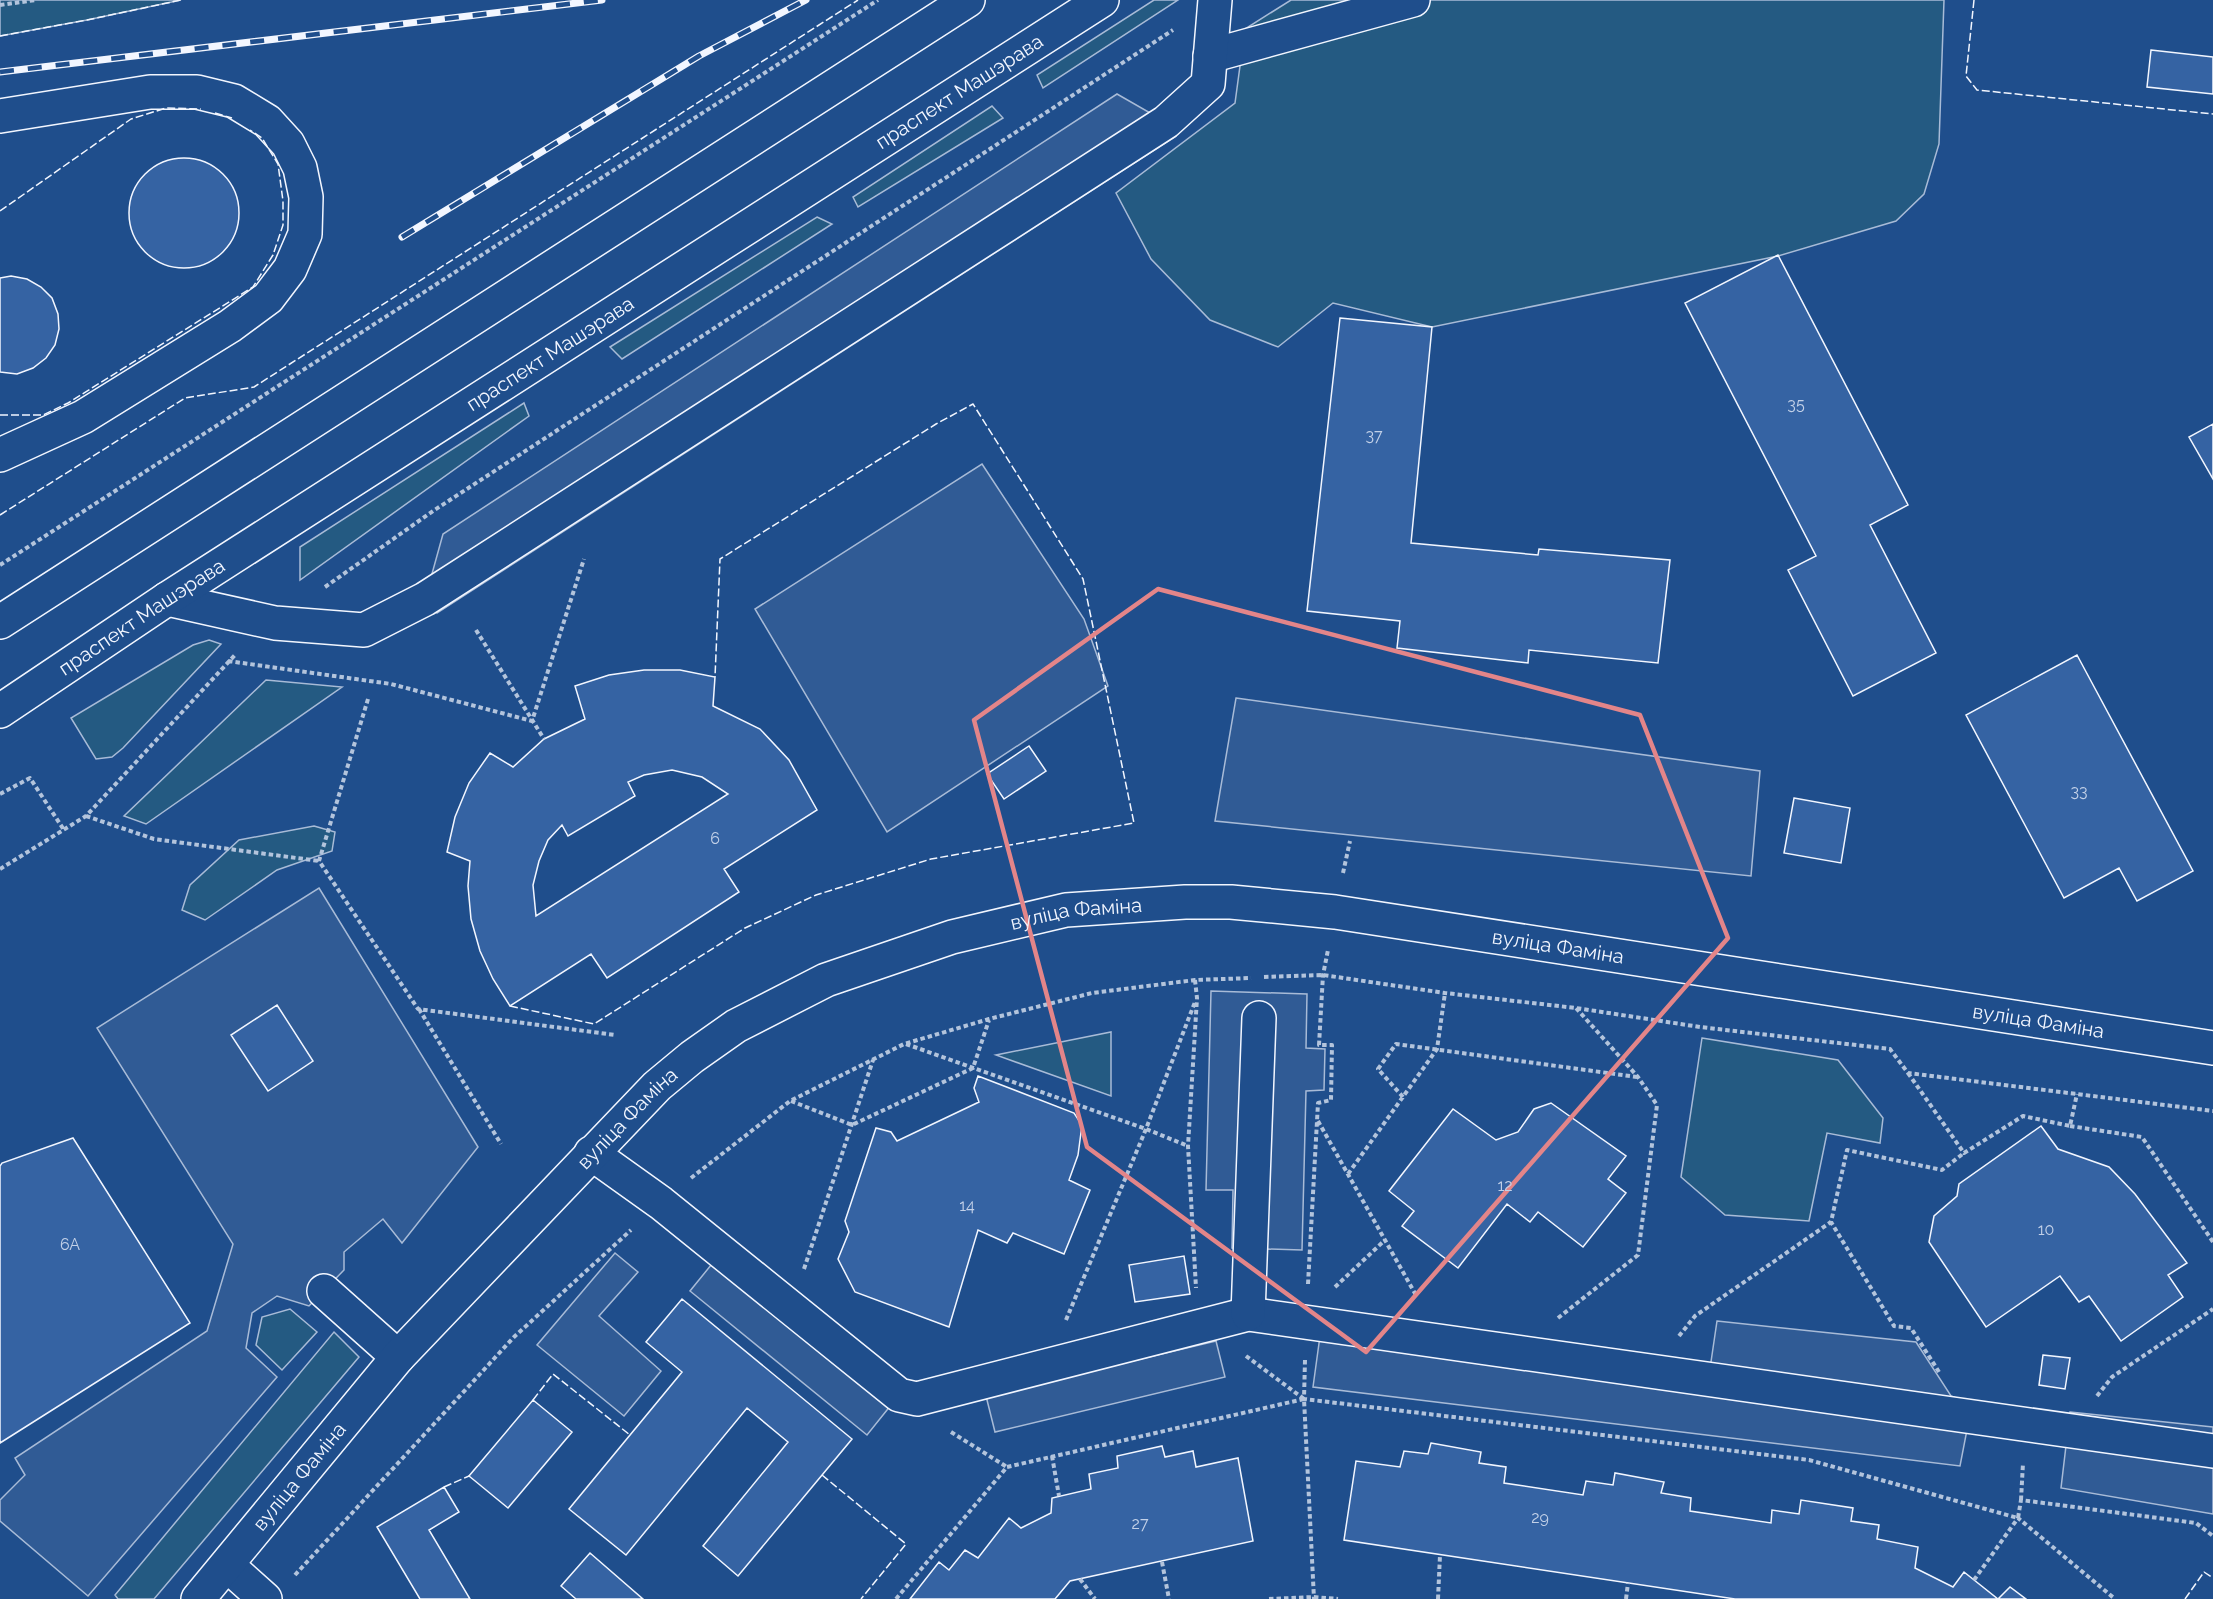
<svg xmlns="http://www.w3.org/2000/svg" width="2213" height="1599" font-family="Raleway,sans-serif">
<rect width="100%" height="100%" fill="#1f4e8c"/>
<!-- green -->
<path fill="#245a82" stroke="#a8bbd7" stroke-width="1.5" d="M 0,0 L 181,0 L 87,20 L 0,36 Z
M 1154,0 L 1178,0 L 1043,88 L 1037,75 Z
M 1291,0 L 1944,0 L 1939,144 L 1924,194 L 1896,221 L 1778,256 L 1432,327 L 1333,303 L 1278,347 L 1210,320 L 1151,259 L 1116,193 L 1235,103 L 1245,29 Z
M 992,106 L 1003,118 L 858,207 L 853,197 Z
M 817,217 L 832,224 L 622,359 L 610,347 Z
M 524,403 L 529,416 L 300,580 L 300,547 Z
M 209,640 L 221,644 L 123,748 L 112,757 L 96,759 L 71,718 L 193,645 Z
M 266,680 L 342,687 L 146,824 L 124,816 Z
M 314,826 L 335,832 L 332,851 L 277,870 L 205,920 L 182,910 L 190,885 L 239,840 Z
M 1111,1032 L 1111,1096 L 996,1055 Z
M 1702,1038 L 1838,1060 L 1883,1118 L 1880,1143 L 1827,1133 L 1809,1221 L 1725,1215 L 1681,1177 Z
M 290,1309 L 317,1332 L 282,1370 L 256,1345 L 262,1317 Z
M 334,1332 L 359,1357 L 154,1599 L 118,1599 L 115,1595 Z"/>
<!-- parking -->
<path fill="#305b95" stroke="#a8bbd7" stroke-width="1.5" d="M 1117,94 L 1166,122 L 1176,136 L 437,613 L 425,599 L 443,534 Z
M 982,464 L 1084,619 L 1108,686 L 887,832 L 755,609 Z
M 1236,698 L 1760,771 L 1751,876 L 1215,821 Z
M 319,888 L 478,1147 L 402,1243 L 383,1219 L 344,1252 L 344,1270 L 309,1306 L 277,1296 L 252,1313 L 246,1348 L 277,1377 L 88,1596 L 0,1521 L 0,1500 L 25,1475 L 15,1458 L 207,1331 L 233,1244 L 97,1028 Z
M 1211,991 L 1307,994 L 1306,1048 L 1325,1049 L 1324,1090 L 1306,1091 L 1302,1250 L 1232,1248 L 1233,1190 L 1206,1190 Z
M 615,1253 L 638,1272 L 599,1316 L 661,1371 L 624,1416 L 537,1345 Z
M 720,1254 L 899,1395 L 867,1435 L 690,1291 Z
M 1717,1321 L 1916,1342 L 1951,1396 L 1972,1404 L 1960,1466 L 1313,1387 L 1320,1336 L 1707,1389 Z
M 1216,1341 L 1225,1377 L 995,1432 L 986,1396 Z
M 2070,1412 L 2213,1427 L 2213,1514 L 2061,1488 Z"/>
<!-- building -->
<path fill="#3563a3" stroke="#f2f6ff" stroke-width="1.5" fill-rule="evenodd" d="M 2151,50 L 2213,57 L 2213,94 L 2147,87 Z
M129 213a55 55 0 1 1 110 0a55 55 0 1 1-110 0Z
M 1778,255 L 1908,505 L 1870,525 L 1936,653 L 1853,696 L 1788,570 L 1816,556 L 1685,303 Z
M 11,276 L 27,279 L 41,287 L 52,298 L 58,314 L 59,329 L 55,345 L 46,358 L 33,368 L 17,374 L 0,372 L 0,278 Z
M 1340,318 L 1432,327 L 1411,543 L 1538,555 L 1539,549 L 1670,560 L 1658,663 L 1529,650 L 1528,663 L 1397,648 L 1400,621 L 1307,611 Z
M 2213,424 L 2213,479 L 2189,437 Z
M 2077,655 L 2193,871 L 2137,901 L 2119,868 L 2064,898 L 1966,715 Z
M 644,670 L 680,670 L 715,677 L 713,706 L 760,729 L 789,760 L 817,810 L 724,869 L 739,892 L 607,978 L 591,954 L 510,1006 L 493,979 L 480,951 L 471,919 L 468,886 L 470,861 L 447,852 L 455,817 L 469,783 L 490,753 L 513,767 L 544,739 L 585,719 L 575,686 L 609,675 ZM 672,770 L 702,777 L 728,794 L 536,916 L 533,885 L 539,861 L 548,840 L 562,825 L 568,836 L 635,796 L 628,782 L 644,775 Z
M 1029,746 L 1046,771 L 1004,799 L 987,774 Z
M 1794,798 L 1850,808 L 1841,863 L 1784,853 Z
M 277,1005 L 313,1061 L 268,1091 L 231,1035 Z
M 978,1076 L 1074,1113 L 1082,1125 L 1078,1155 L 1069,1180 L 1090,1190 L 1064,1254 L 1013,1233 L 1007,1243 L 978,1230 L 949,1327 L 855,1292 L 838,1259 L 849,1232 L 845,1221 L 876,1128 L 891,1132 L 897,1141 L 979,1102 L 974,1088 Z
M 1551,1103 L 1626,1156 L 1608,1179 L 1626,1193 L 1583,1247 L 1538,1212 L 1530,1222 L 1507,1204 L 1458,1268 L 1402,1226 L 1414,1211 L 1389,1191 L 1453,1109 L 1496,1140 L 1518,1132 L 1534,1109 Z
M 2041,1126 L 2058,1149 L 2109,1167 L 2135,1194 L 2187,1263 L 2168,1275 L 2183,1297 L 2121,1341 L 2089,1296 L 2079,1302 L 2060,1276 L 1986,1327 L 1929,1242 L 1934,1216 L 1957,1196 L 1959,1184 Z
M 73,1138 L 190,1323 L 0,1443 L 0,1166 L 2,1163 Z
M 1184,1256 L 1190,1294 L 1135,1302 L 1129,1265 Z
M 682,1299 L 852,1439 L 738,1576 L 703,1546 L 788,1442 L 747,1408 L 626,1555 L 569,1509 L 682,1372 L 646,1342 Z
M 2043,1355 L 2070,1358 L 2065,1389 L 2039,1385 Z
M 533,1400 L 572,1432 L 508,1508 L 469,1476 Z
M 1431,1443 L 1481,1452 L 1479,1463 L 1506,1467 L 1504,1483 L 1583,1495 L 1586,1481 L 1613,1485 L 1615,1473 L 1664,1482 L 1661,1493 L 1691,1498 L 1690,1511 L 1771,1523 L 1772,1510 L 1799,1514 L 1801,1500 L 1853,1508 L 1851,1521 L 1879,1525 L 1877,1539 L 1918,1547 L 1915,1568 L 1953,1587 L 1964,1572 L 1998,1599 L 2010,1587 L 2026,1599 L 1735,1599 L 1344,1540 L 1356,1461 L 1400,1467 L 1404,1451 L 1428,1454 Z
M 1162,1446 L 1165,1457 L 1193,1451 L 1196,1467 L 1238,1458 L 1253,1541 L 1070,1581 L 1055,1599 L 910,1599 L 939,1562 L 949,1570 L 965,1550 L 978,1558 L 1009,1518 L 1021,1528 L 1051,1513 L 1052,1498 L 1091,1489 L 1089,1474 L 1118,1468 L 1117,1456 Z
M 444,1487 L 459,1512 L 429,1530 L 470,1599 L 420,1599 L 377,1527 Z
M 590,1553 L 643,1599 L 576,1599 L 561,1586 Z"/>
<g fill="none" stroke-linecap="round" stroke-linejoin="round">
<defs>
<g id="minor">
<path d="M 1210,56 L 1413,0"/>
<path d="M 0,116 L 150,92 L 197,92 L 234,101 L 267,121 L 288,144 L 300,168 L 306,197 L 305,234 L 290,269 L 268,298 L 230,326 L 83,417 L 0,455"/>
<path d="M 167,599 L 275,623 L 364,630 L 425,599 L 1166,122 L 1208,84 L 1215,0"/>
<path d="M 591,1153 L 661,1203 L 899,1395 L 917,1399 L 1248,1314 L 2213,1451"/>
<path d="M 324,1291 L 398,1357"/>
<path d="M 1248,1314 L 1259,1018"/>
<path d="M 227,1565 L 265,1599"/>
<path id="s1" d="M 198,1599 L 398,1357 L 657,1086 L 692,1057 L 736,1026 L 826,980 L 952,937 L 1066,910 L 1185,902 L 1231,902 L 1335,912 L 2213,1048"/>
</g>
<g id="major">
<path d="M 0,622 L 968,0"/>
<path id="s2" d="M 0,711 L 167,599 L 1102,0"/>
</g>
</defs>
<!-- minor casing -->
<use href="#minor" stroke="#f2f6ff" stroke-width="36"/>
<!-- major casing -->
<use href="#major" stroke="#f2f6ff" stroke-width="36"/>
<!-- path -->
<path stroke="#b3c4dc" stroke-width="4" stroke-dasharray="4.5 3" stroke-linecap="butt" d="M 0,5 L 36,0
M 0,565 L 878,0
M 325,587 L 433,511 L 1173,30
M 476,630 L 544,739
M 228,661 L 391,684 L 532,721 L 584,559
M 368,699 L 319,861 L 418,1009 L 615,1035
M 0,794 L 30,778 L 64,830
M 86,816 L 154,839 L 319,861
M 0,869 L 86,816 L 235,655
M 1343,873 L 1350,841
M 1264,977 L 1323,975 L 1445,993 L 1576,1008 L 1700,1027 L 1890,1049 L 1908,1073 L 2213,1111
M 1195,980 L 1197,998 L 1188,1146 L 1196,1288
M 419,1009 L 501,1144
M 906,1044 L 1146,1129 L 1188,1146
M 1908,1073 L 1964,1153 L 2023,1116 L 2070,1126 L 2077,1094
M 1403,1097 L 1378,1069 L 1396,1044 L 1637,1077
M 791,1101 L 852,1125 L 973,1068 L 989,1020
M 1318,1121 L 1417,1297
M 2070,1126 L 2142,1137 L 2213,1242
M 1348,1174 L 1437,1049 L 1445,993
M 691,1178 L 790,1101 L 904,1044 L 989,1019 L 1092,993 L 1195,980 L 1251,978
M 804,1269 L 873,1060
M 1308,1284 L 1318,1103 L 1331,1100 L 1332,1045 L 1319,1045 L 1323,975 L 1328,950
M 1335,1287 L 1385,1240
M 1558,1318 L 1638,1255 L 1657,1105 L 1638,1077 L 1576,1008
M 1066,1320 L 1146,1129 L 1195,1002
M 1679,1336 L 1695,1316 L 1831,1222
M 1246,1356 L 1304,1399
M 1305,1360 L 1304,1399 L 1809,1460 L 2018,1518 L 2021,1500 L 2196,1523 L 2213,1536
M 1939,1372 L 1911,1328 L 1894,1326 L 1831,1222 L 1847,1150 L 1942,1170 L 1964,1153
M 2097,1396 L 2112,1377 L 2213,1309
M 951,1432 L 1007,1467
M 1052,1456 L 1059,1496
M 2021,1500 L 2023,1463
M 1162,1562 L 1169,1599
M 295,1575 L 514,1337 L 631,1230
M 1080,1579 L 1095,1599
M 1974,1580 L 2018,1518 L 2115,1599
M 896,1599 L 1007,1467 L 1304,1399 L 1314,1599
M 1269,1599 L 1314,1597 L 1338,1599
M 1438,1599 L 1440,1555
M 1626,1599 L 1628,1583"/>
<!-- minor -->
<use href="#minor" stroke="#1f4e8c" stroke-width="33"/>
<!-- major -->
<use href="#major" stroke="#1f4e8c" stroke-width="33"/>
<defs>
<path id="rail" d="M 0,72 L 602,0
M 402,237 L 699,56 L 806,0"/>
</defs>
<!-- rail casing -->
<use href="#rail" stroke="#f2f6ff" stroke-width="7"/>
<!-- rail -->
<use href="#rail" stroke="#1f4e8c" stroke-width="4.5" stroke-dasharray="14" stroke-linecap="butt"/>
<!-- fence -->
<path stroke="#f2f6ff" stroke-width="1.5" stroke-dasharray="8 3" stroke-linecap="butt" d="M 1974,0 L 1966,76 L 1977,90 L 2213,114
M 0,36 L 87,20 L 181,0
M 215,113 L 232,118
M 0,211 L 131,119 L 166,108 L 201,109
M 0,415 L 43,415 L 68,403 L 253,287 L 273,255 L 283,225 L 283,201 L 278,164 L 262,138 L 250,130
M 0,515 L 185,398 L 254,387 L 858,0
M 510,1006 L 594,1024 L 745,928 L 816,895 L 931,859 L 1134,823 L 1083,579 L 973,404 L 936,424 L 720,559 L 715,677
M 533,1400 L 553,1374 L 630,1435
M 822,1475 L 906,1544 L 861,1599
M 444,1487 L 469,1476
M 2185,1599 L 2204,1572 L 2213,1578"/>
</g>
<!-- marked area -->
<path fill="none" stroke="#e38589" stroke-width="4.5" stroke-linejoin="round" d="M 1158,589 L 1640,715 L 1728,938 L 1366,1352 L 1087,1147 L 974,720 Z"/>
<g text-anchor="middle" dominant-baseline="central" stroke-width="4.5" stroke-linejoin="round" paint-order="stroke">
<!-- number labels -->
<g font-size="16" fill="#c3d1e8">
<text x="1796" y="404">35</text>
<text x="1374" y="435">37</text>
<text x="2079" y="791">33</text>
<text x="715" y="838">6</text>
<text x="1505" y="1185">12</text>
<text x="967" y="1205">14</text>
<text x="2046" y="1229">10</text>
<text x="70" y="1244">6А</text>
<text x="1540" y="1517">29</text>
<text x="1140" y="1523">27</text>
</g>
<!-- street labels -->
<g font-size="20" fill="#f2f6ff" stroke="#1f4e8c">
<text stroke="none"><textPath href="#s2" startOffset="1142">праспект Машэрава</textPath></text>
<text stroke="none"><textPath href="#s2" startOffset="656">праспект Машэрава</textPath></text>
<text stroke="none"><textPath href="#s2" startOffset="170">праспект Машэрава</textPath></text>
<text stroke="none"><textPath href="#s1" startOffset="1149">вуліца Фаміна</textPath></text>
<text stroke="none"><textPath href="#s1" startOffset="1635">вуліца Фаміна</textPath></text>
<text stroke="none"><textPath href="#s1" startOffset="2121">вуліца Фаміна</textPath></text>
<text stroke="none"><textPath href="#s1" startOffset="645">вуліца Фаміна</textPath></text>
<text stroke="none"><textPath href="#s1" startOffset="159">вуліца Фаміна</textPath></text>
</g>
</g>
</svg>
